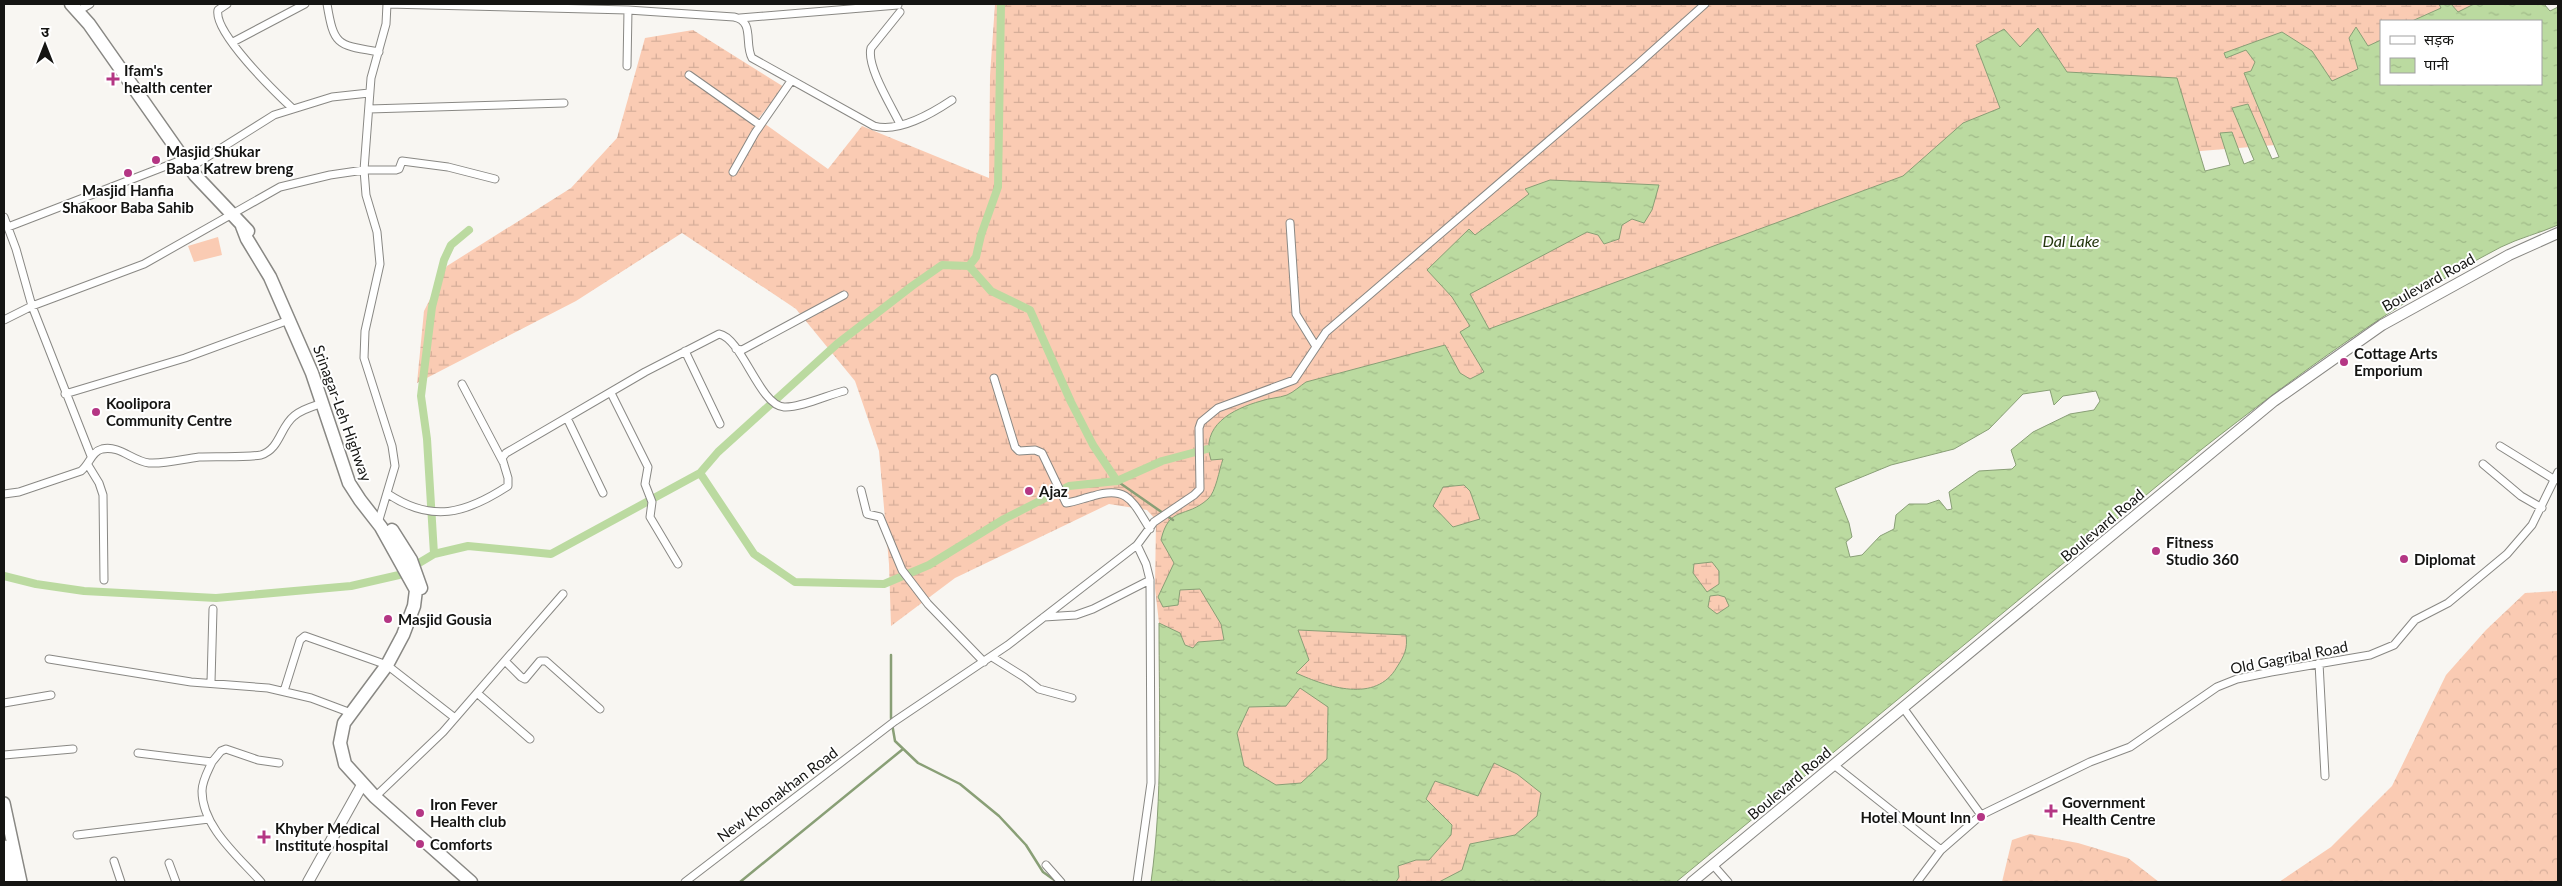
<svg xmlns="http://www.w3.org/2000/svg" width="2562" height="886" font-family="Lato,'Noto Sans Devanagari',sans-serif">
<defs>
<pattern id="forest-crowns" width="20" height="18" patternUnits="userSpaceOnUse" patternTransform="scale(1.25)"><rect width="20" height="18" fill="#facbb3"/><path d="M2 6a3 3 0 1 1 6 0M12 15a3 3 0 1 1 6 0" fill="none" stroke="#d5ad99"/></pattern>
<pattern id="wetland-marsh" width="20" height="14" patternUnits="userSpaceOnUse" patternTransform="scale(1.25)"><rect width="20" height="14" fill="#facbb3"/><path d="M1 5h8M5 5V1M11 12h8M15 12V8" fill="none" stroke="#d5ad99"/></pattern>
<pattern id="water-ripples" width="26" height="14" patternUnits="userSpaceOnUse" patternTransform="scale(1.25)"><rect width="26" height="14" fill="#bbdaa0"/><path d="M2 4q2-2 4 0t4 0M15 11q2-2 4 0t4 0" fill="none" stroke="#a0ba89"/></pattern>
</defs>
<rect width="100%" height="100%" fill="#f8f6f2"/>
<!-- forest -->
<path fill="url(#forest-crowns)" d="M 2558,591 L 2558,882 L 2279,882 L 2331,847 L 2392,786 L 2446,675 L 2486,630 L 2525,593 Z
M 2030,834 L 2078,843 L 2128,858 L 2159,882 L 2002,882 L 2012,840 Z"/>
<!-- wetland -->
<path fill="url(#wetland-marsh)" d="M 995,4 L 2507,4 L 2480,21 L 2381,21 L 2381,84 L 2288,144 L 1988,168 L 1792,544 L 1544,882 L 1155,882 L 1160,863 L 1159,623 L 1155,588 L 1156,520 L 1147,510 L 1109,504 L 955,578 L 891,626 L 889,564 L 879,451 L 855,381 L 796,309 L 682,233 L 576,301 L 417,383 L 424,311 L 447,266 L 571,188 L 617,138 L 645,38 L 693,30 L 784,87 L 758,119 L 828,169 L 862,126 L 989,178 L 990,76 Z"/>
<!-- garden -->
<path fill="#facbb3" d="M 218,237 L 222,255 L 194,262 L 188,246 Z"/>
<!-- water -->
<path fill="url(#water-ripples)" stroke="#899f76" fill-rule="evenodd" d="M 2439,4 L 2451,4 L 2458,12 L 2474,4 L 2544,4 L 2550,11 L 2558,7 L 2558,225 C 2540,233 2519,238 2501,247 C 2394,303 2297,375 2202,449 L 1676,882 L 1439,882 L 1462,870 L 1470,844 L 1515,835 L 1537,816 L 1541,793 L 1517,774 L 1494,763 L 1478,796 L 1435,781 L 1426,799 L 1452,825 L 1451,835 L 1429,860 L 1416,860 L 1398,866 L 1399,877 L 1396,882 L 1151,882 C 1163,797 1159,709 1159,623 L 1180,633 L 1185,645 L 1193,648 L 1198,642 L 1224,640 L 1221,624 L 1200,589 L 1180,590 L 1178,605 L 1163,607 L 1158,597 L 1174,563 L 1161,540 C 1169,505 1186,519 1208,499 C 1216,492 1219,470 1223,459 L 1211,460 C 1200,426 1232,409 1261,401 C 1269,398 1279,398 1287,395 C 1294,392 1300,386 1306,382 L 1445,345 L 1460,373 L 1470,379 L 1484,372 L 1460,332 L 1470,326 L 1452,297 L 1427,270 L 1469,229 L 1475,235 L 1529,194 L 1525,189 L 1550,180 L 1659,185 L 1652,210 L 1644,223 L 1632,219 L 1622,225 L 1619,239 L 1604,244 L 1598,235 L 1587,232 L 1470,294 L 1489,329 L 1903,176 L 1963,123 L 2000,108 L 1976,45 L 2004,29 L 2020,47 L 2038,28 L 2067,72 L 2177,78 L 2205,171 L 2230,165 L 2220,133 L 2232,132 L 2244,164 L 2254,160 L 2232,108 L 2248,104 L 2272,159 L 2279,157 L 2244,73 L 2251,71 L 2255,62 L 2246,50 L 2226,58 L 2224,53 L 2282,32 L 2312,51 L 2332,81 L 2358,69 L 2349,38 L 2356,27 L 2368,46 L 2381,40 L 2381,84 L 2541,84 L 2541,21 L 2412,21 L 2441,8 ZM 2050,390 L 2054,405 L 2063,396 L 2096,391 L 2100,401 L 2094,410 L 2070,414 L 2033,432 L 2011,450 L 2016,465 L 2012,469 L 1979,471 L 1949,492 L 1952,509 L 1947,510 L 1939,500 L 1927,504 L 1909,504 L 1896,515 L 1894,529 L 1880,536 L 1862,555 L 1850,557 L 1846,542 L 1852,537 L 1849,523 L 1835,488 L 1891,465 L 1954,449 L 1989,429 L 2023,394 ZM 1464,485 L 1470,491 L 1480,519 L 1453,527 L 1433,506 L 1443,487 ZM 1712,562 L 1719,571 L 1719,584 L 1707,592 L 1693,573 L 1694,564 ZM 1718,595 L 1725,597 L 1729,606 L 1717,614 L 1708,607 L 1710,596 ZM 1298,630 L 1406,635 C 1408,649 1404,656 1397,667 C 1376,704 1327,687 1296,673 L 1309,660 ZM 1300,688 L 1328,707 L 1327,759 L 1301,783 L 1276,785 L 1244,766 L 1237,733 L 1249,707 L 1286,706 Z"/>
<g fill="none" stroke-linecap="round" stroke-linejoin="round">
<!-- stream -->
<path stroke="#899f76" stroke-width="2.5" d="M 1117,481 L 1173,520
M 891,655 L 891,718 L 895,741 L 918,763 L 960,784 L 999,816 L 1026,845 L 1043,872 L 1057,882
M 740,882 L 903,749"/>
<!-- canal -->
<path stroke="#bbdaa0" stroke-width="8" d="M 969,266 L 991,291 L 1030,310 L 1071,402 L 1093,445 L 1117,481
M 700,473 L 754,554 L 795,582 L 884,584 L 929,565 L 1004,519 L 1069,486 L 1117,481 L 1162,461 L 1207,449
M 434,554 L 427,439 L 421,396 L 432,307 L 444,260 L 451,245 L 469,230
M 4,576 L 36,584 L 84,591 L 216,598 L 351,586 L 399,575 L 434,554 L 468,546 L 551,554 L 700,473 L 718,452 L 837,344 L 912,286 L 942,265 L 969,266 L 976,257 L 981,235 L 998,187 L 1001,4"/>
<defs>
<path id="street" d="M 227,4 L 218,10 C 213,32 275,92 292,108
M 327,4 C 334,46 337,45 379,52
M 387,4 L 628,10 L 734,17 C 755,21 744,44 752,58 L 874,126 C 899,133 931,114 952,100
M 78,11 L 90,4
M 900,12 L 871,48 C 866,66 892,107 900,124
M 740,18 L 898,5
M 233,42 L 305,4
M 627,66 L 628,10
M 689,75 L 760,125
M 369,109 L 564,103
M 188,169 L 274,115 L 332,97 L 369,93
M 733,172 L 755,133 L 791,81
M 4,217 L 16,249 L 32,306 L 91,456
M 1290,223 L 1296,314 L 1315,345
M 8,227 L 179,161
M 4,320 L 32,306 L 144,264 L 280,187 L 330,175 L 364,170 L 396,170 L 399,169 L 402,161 L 448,167 L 495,179
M 736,349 L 742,350 L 844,295
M 685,351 L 720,424
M 994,378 L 1015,447 L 1019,451 L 1035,450 L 1042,453 L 1066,503 C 1075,502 1084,498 1093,496 C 1129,485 1133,503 1150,529
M 462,384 L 503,462
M 611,393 L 648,467 L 645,484 L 652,502 L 650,517 L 678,564
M 65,394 L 185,358 L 289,320
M 567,418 L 603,493
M 2500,446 L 2555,480
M 2483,464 L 2521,496 L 2542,508
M 88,465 L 99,483 L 103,495 L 104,580
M 861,490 L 867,514 L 880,517 L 902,570 L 928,604 L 984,662
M 4,494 L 19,492 L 81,471 C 90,464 91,452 102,449 C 120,445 132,461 149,463 C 166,464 183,459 199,457 C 220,456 241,458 261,455 C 280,449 280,427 294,416 C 302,409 314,406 323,403
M 388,494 C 432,523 465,514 508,486 L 508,478 L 502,458 L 506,453 L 645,372 L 719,334 C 742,338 759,405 784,407 C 800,408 828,395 844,391
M 378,523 L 395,466 L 392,446 L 364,358 L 365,331 L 380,264 L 377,232 L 366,195 L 364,170 L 371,78 L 386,24 L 387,4
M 1137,545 L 1146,564 L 1150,580 L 1151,783 L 1137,882
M 1044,617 L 1076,615 L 1093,609 L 1150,580
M 992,657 L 1024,677 L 1039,689 L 1072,698
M 49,659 L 191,682 L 268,688 L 311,698 L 351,713
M 505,661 L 521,677 L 525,679 L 540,661 L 546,661 L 600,709
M 2319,663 L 2325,776
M 211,682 L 213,609
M 284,691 L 300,640 L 305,636 L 387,665 L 455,718
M 477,693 L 530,739
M 4,703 L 51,695
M 1904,709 L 1981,815
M 138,753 L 212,762 L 221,751 L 226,749 L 258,760 L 279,763
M 4,755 L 73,749
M 212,762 C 208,771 202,781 202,791 C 202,827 239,857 261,882
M 1834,765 L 1941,850
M 375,797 L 443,732 L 563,594
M 77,835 L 209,819
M 114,861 L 121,882
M 169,863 L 176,882
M 1046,865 L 1061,882
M 1714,866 L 1728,882
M 685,882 L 895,721 L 1008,645 L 1137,545 L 1154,522 L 1194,495 L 1200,489 L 1199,428 L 1201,422 L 1218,408 L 1294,380 L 1326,332 L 1637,65 L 1705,4
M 1917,882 L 1941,850 L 1981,815 L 2090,762 L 2130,747 L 2217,687 L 2237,679 L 2271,672 L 2370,655 L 2394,645 L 2415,620 L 2448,603 L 2507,554 L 2532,525 L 2558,472"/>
<path id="secondary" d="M 308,882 L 362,785
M 1692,882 L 2274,401 L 2382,325 L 2509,255 L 2558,233"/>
<path id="primary" d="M 4,803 L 21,882
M 4,846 L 10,882"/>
<path id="highway" d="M 71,4 L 89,24 L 195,175 L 248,231
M 242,226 L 247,239 L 270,277 L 312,373 L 349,483 L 360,500 L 381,527 L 416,590 L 414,606 L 403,635 L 387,665 L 344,723 L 340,743 L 345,764 L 375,797 L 471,882
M 392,530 L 411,560 L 421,588"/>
</defs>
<!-- street casing -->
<use href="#street" stroke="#898884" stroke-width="9"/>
<!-- secondary casing -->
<use href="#secondary" stroke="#898884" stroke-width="12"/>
<!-- primary casing -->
<use href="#primary" stroke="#898884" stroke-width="14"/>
<!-- highway casing -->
<use href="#highway" stroke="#898884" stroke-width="15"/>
<!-- street -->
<use href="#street" stroke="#fff" stroke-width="7"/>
<!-- secondary -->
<use href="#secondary" stroke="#fff" stroke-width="10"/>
<!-- primary -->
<use href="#primary" stroke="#fff" stroke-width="11"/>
<!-- highway -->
<use href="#highway" stroke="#fff" stroke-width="12"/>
</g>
<!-- markers -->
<g fill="#b43684" stroke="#fff" stroke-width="2">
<path d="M110.5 71.5h5v5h5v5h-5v5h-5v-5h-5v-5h5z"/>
<circle cx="156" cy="160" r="5"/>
<circle cx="128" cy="173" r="5"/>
<circle cx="2344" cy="362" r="5"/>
<circle cx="96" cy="412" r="5"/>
<circle cx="1029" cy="491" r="5"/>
<circle cx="2156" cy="551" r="5"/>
<circle cx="2404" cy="559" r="5"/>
<circle cx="388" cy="619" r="5"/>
<path d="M2048.5 803.5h5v5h5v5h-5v5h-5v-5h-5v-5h5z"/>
<circle cx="420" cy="813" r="5"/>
<circle cx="1981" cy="817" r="5"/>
<path d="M261.5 829.5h5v5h5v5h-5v5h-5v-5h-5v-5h5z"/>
<circle cx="420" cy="844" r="5"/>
</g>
<g text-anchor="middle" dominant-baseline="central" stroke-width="4" stroke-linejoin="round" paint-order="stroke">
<!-- poi labels -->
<g font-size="15" font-weight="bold" fill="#151513" stroke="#fff" text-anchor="start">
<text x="124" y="70">Ifam's<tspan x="124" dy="17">health center</tspan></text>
<text x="166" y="151">Masjid Shukar<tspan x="166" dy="17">Baba Katrew breng</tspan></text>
<text x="128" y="190" text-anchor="middle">Masjid Hanfia<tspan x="128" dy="17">Shakoor Baba Sahib</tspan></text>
<text x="2354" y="353">Cottage Arts<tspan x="2354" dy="17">Emporium</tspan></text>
<text x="106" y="403">Koolipora<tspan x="106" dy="17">Community Centre</tspan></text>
<text x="1039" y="491">Ajaz</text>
<text x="2166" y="542">Fitness<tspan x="2166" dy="17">Studio 360</tspan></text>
<text x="2414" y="559">Diplomat</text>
<text x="398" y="619">Masjid Gousia</text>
<text x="2062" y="802">Government<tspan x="2062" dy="17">Health Centre</tspan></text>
<text x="430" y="804">Iron Fever<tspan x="430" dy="17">Health club</tspan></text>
<text x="1971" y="817" text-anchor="end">Hotel Mount Inn</text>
<text x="275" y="828">Khyber Medical<tspan x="275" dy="17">Institute hospital</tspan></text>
<text x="430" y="844">Comforts</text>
</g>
<!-- street labels -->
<g font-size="15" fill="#151513" stroke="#fff">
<text transform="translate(2428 282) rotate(-29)">Boulevard Road</text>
<text transform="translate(343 413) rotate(70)">Srinagar-Leh Highway</text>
<text transform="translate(2102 525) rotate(-40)">Boulevard Road</text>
<text transform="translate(2289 657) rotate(-11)">Old Gagribal Road</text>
<text transform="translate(1789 783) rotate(-40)">Boulevard Road</text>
<text transform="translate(777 794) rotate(-37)">New Khonakhan Road</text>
</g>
<!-- water labels -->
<g font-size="16" font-style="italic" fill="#24370e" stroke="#fff">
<text x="2071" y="240">Dal Lake</text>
</g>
</g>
<!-- border -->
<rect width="2562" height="886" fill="none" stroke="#151513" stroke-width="10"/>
<!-- legend -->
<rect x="2380" y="20" width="162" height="65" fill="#ffffff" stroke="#a1a1a1"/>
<rect x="2390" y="36" width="25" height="8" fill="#ffffff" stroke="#a1a1a1"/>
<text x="2424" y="45" font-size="15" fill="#151513">सड़क</text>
<rect x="2390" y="58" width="25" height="15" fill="url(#water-ripples)" stroke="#a1a1a1"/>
<text x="2424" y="70" font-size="15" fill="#151513">पानी</text>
<!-- north arrow -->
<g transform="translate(45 45)" stroke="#ffffff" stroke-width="4" paint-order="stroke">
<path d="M0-4L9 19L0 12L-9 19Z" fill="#151513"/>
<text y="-8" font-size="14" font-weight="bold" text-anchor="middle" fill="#151513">उ</text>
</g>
</svg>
